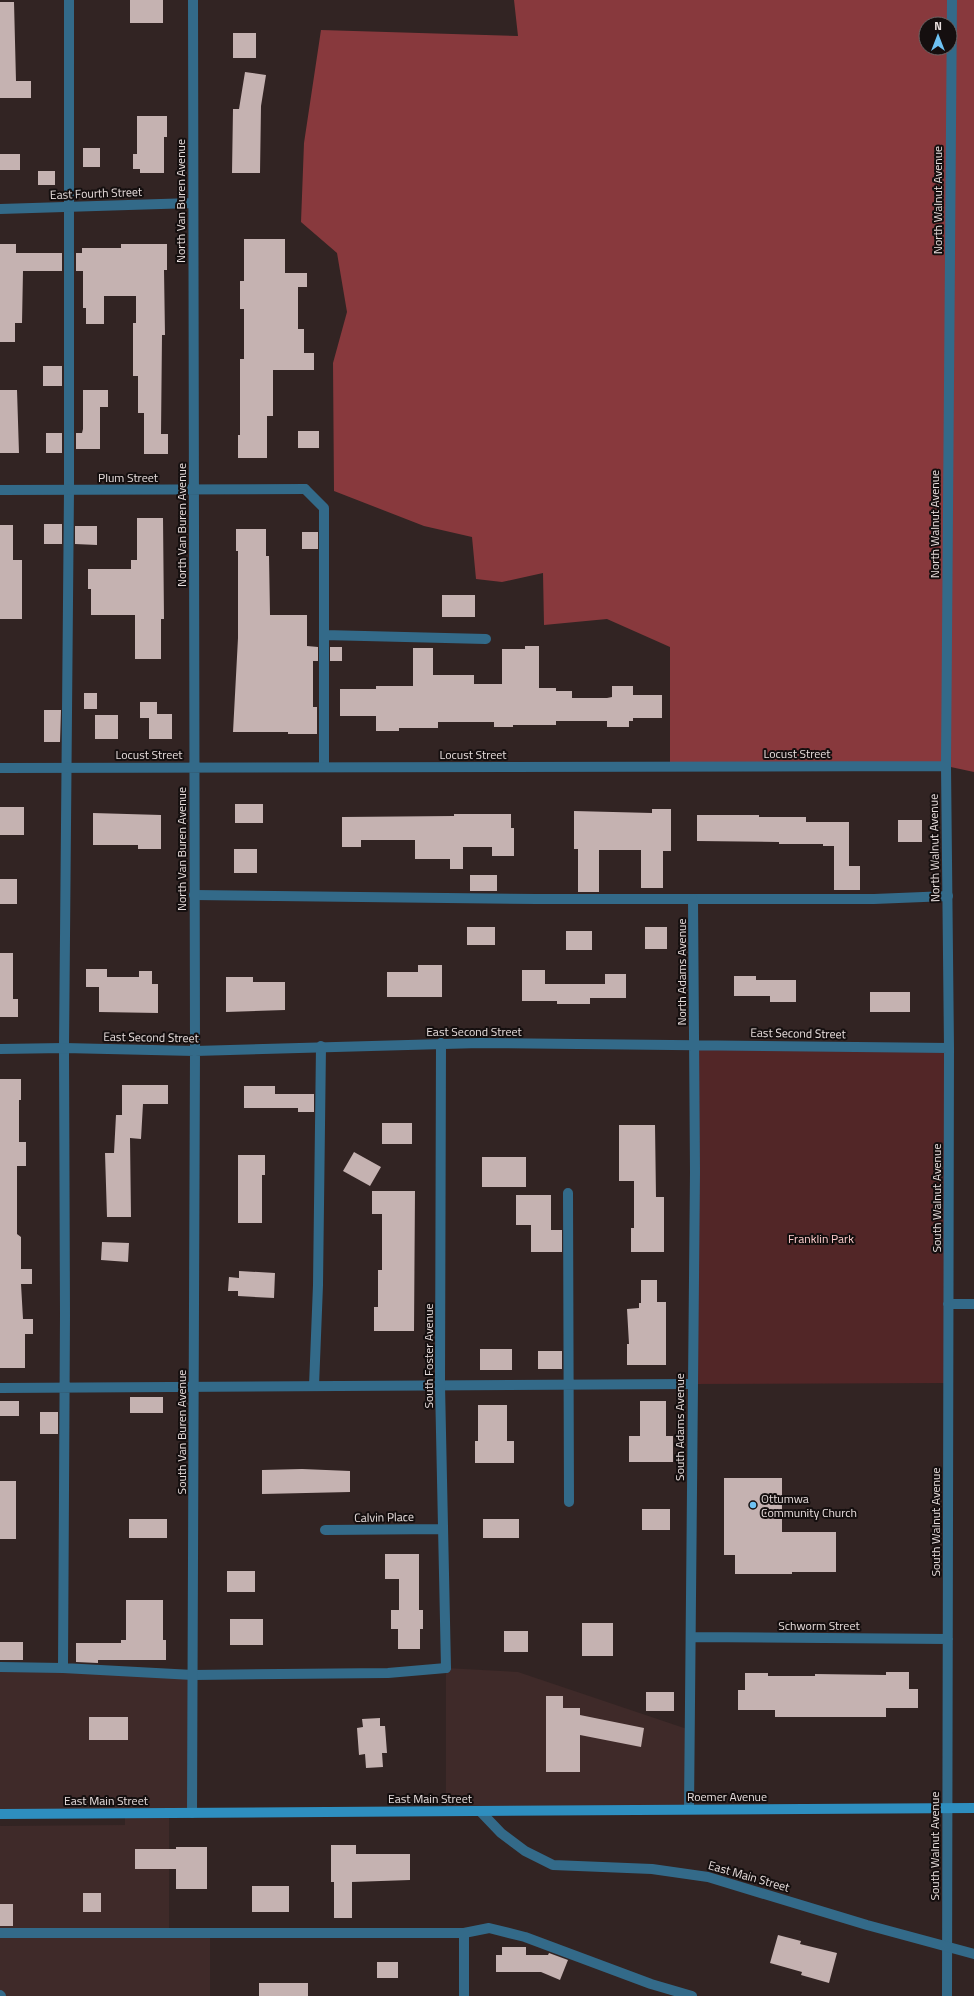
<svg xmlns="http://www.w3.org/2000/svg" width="974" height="1996" font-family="'Titillium Web',sans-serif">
<rect width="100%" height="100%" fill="#322423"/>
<!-- built -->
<path fill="#3f2a29" d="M 0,1667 L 193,1675 L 192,1813 L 169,1813 L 169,1934 L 210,1934 L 210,1996 L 0,1996 L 0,1826 L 125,1825 L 125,1813 L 0,1814 Z
M 446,1668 L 518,1672 L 690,1730 L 689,1809 L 446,1811 Z"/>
<!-- green -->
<path fill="#522627" d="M 694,1045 L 949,1048 L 948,1383 L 692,1384 Z"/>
<!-- forest -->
<path fill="#88393d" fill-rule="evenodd" d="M 514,0 L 974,0 L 974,772 L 946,766 L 670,766 L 670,647 L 607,619 L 544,625 L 543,573 L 502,582 L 476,579 L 472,537 L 424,526 L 334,491 L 333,363 L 347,312 L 337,253 L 301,222 L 304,143 L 321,30 L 518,36 ZM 926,24 L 950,24 L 950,48 L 926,48 Z"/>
<!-- building -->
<path fill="#c5b2b1" d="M 130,0 L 163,0 L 163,23 L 130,23 Z
M 0,2 L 14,2 L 16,81 L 31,81 L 31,98 L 0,98 Z
M 233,33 L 256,33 L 256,58 L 233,58 Z
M 245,72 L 266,75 L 261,106 L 260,173 L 232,173 L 233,109 L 239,109 Z
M 137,116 L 167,116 L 167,137 L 164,137 L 164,173 L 140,173 L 140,169 L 133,169 L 133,154 L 137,154 Z
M 83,148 L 100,148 L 100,167 L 83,167 Z
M 0,154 L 20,154 L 20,170 L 0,170 Z
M 38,171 L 55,171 L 55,185 L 38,185 Z
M 244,239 L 285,239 L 285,273 L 307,273 L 307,287 L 298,287 L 298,329 L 304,329 L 304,353 L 314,353 L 314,370 L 273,370 L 273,416 L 267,416 L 267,458 L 238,458 L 238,435 L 240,435 L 240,359 L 244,359 L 244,309 L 240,309 L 240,281 L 244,281 Z
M 0,244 L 16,244 L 16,253 L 62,253 L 62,271 L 23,271 L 22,323 L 15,323 L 15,342 L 0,342 Z
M 121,244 L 167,244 L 167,270 L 164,270 L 165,335 L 162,335 L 161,434 L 168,434 L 168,454 L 144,454 L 144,413 L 138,413 L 138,376 L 133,376 L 133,323 L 136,323 L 136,296 L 104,296 L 104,324 L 86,324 L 86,308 L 83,308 L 83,271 L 76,271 L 76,253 L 82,253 L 82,248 L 121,248 Z
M 43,366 L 62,366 L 62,386 L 43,386 Z
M 0,390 L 17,390 L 19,453 L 0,453 Z
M 83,390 L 108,390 L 108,407 L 100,407 L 100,449 L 76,449 L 76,433 L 82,433 L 83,429 Z
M 298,431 L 319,431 L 319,448 L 298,448 Z
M 46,433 L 62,433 L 62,453 L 46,453 Z
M 137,518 L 163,518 L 164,619 L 161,619 L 161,659 L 135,659 L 135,615 L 91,615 L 91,589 L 88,589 L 88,569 L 131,569 L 131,560 L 137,560 Z
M 44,524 L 62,524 L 62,544 L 44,544 Z
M 0,525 L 13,525 L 13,560 L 22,560 L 22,619 L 0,619 Z
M 75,526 L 97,526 L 97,545 L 75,544 Z
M 236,529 L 266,529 L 266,556 L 269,556 L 270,615 L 307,615 L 307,646 L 318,647 L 318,661 L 313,661 L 313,707 L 317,707 L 317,734 L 288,734 L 288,732 L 233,732 L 238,638 L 238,551 L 236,551 Z
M 302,532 L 318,532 L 318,549 L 302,549 Z
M 442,595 L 475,595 L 475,617 L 442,617 Z
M 525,646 L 539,646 L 539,688 L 556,688 L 556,691 L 572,691 L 572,698 L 607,698 L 612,697 L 612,686 L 633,686 L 633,695 L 662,695 L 662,718 L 633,718 L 633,721 L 629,721 L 629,727 L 607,727 L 607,721 L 556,721 L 556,725 L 513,725 L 513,727 L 494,727 L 494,722 L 438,722 L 438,728 L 399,728 L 399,731 L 376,731 L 376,716 L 340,716 L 340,689 L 376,689 L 376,686 L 413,686 L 413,648 L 433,648 L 433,675 L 474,675 L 474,684 L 502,684 L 502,649 L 525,649 Z
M 330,647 L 342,647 L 342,661 L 330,661 Z
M 84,693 L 97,693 L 97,709 L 84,709 Z
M 140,702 L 157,702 L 157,714 L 172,714 L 172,739 L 149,739 L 149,718 L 140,718 Z
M 44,710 L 61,710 L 60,742 L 44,742 Z
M 95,715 L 118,715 L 118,739 L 95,739 Z
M 235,804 L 263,804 L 263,823 L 235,823 Z
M 0,807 L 24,807 L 24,835 L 0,835 Z
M 652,809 L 671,809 L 671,851 L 663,851 L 663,888 L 641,888 L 641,850 L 599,850 L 599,892 L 578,892 L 578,849 L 574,849 L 574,811 L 652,813 Z
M 93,813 L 161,815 L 161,849 L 138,849 L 138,845 L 93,845 Z
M 454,814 L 511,814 L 511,828 L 514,828 L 514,856 L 492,856 L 492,847 L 463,847 L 463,869 L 450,869 L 450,859 L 415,859 L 415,840 L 361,840 L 361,847 L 342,847 L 342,817 L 454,816 Z
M 697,815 L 759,815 L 759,817 L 806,817 L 806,822 L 849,822 L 849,866 L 860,866 L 860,890 L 834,890 L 834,846 L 823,846 L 823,844 L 779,844 L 779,842 L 697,841 Z
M 898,820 L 922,820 L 922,842 L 898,842 Z
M 234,849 L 257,849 L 257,873 L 234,873 Z
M 470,875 L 497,875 L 497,891 L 470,891 Z
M 0,879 L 17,879 L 17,904 L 0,904 Z
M 467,927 L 495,927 L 495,945 L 467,945 Z
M 645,927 L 667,927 L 667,949 L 645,949 Z
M 566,931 L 592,931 L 592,950 L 566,950 Z
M 0,953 L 13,953 L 13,999 L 18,999 L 18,1017 L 0,1017 Z
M 418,965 L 442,965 L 442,997 L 387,997 L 387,972 L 418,972 Z
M 86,969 L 107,969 L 107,977 L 139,977 L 139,971 L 152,971 L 152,984 L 158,984 L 158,1013 L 99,1012 L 99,987 L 86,987 Z
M 522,970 L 545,970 L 545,984 L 605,984 L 605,974 L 626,974 L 626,998 L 590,998 L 590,1004 L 557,1004 L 557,1001 L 522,1001 Z
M 734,976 L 756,976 L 756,980 L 796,980 L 796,1002 L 770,1002 L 770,996 L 734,996 Z
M 226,977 L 253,977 L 253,982 L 285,982 L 285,1010 L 226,1012 Z
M 870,992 L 910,992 L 910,1012 L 870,1012 Z
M 0,1079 L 21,1079 L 21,1100 L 19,1100 L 19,1142 L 26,1142 L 26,1166 L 17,1166 L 17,1234 L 21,1237 L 21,1269 L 32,1269 L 32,1284 L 21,1284 L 23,1319 L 33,1319 L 33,1334 L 25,1334 L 25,1368 L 0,1368 Z
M 122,1085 L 168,1085 L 168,1104 L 143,1104 L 141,1139 L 130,1138 L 131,1217 L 107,1217 L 105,1153 L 114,1153 L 116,1115 L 122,1115 Z
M 244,1086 L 275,1086 L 275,1094 L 314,1094 L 314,1112 L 298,1112 L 298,1108 L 244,1108 Z
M 382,1123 L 412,1123 L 412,1144 L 382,1144 Z
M 619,1125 L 655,1125 L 656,1197 L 664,1197 L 664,1252 L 631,1252 L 631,1228 L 634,1228 L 634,1181 L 619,1181 Z
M 354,1152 L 381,1167 L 370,1186 L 343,1171 Z
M 238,1155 L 265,1155 L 265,1175 L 262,1175 L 262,1223 L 238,1223 Z
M 482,1157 L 526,1157 L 526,1187 L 482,1187 Z
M 372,1191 L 415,1191 L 414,1331 L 374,1331 L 374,1307 L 378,1307 L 378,1270 L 382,1270 L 382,1214 L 372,1214 Z
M 516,1195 L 551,1195 L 551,1230 L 562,1230 L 562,1252 L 531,1252 L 531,1225 L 516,1225 Z
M 102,1242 L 129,1243 L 128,1262 L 101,1260 Z
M 239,1271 L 275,1273 L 274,1298 L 238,1296 L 238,1291 L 228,1291 L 229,1277 L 239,1278 Z
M 641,1280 L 657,1280 L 657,1302 L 666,1302 L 666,1365 L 627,1365 L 627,1344 L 629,1344 L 627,1309 L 639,1308 L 639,1303 L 641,1303 Z
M 480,1349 L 512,1349 L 512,1370 L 480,1370 Z
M 538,1351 L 562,1351 L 562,1369 L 538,1369 Z
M 130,1397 L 163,1397 L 163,1413 L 130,1413 Z
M 0,1401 L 19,1401 L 19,1416 L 0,1416 Z
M 640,1401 L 666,1401 L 666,1436 L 673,1436 L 673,1462 L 629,1462 L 629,1436 L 640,1436 Z
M 478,1405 L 507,1405 L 507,1441 L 514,1441 L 514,1463 L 475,1463 L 475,1441 L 478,1441 Z
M 40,1412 L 58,1412 L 58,1434 L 40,1434 Z
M 302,1469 L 350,1471 L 350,1492 L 262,1494 L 262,1470 Z
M 724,1478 L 782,1478 L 782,1532 L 836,1532 L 836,1572 L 792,1572 L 792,1574 L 735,1574 L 735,1555 L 724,1555 Z
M 0,1481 L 16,1481 L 16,1539 L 0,1539 Z
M 642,1509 L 670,1509 L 670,1530 L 642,1530 Z
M 129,1519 L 167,1519 L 167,1538 L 129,1538 Z
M 483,1519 L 519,1519 L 519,1538 L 483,1538 Z
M 385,1554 L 419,1554 L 419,1610 L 423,1610 L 423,1629 L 420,1629 L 420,1649 L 398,1649 L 398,1629 L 391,1629 L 391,1610 L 399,1610 L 399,1579 L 385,1579 Z
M 227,1571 L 255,1571 L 255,1592 L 227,1592 Z
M 126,1600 L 163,1600 L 163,1640 L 166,1640 L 166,1660 L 98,1660 L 98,1663 L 76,1662 L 76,1643 L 121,1643 L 121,1640 L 126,1640 Z
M 230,1619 L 263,1619 L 263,1645 L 230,1645 Z
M 582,1623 L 613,1623 L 613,1656 L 582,1656 Z
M 504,1631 L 528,1631 L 528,1652 L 504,1652 Z
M 0,1642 L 23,1642 L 23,1660 L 0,1660 Z
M 886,1672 L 909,1672 L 909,1689 L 918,1689 L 918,1708 L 886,1708 L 886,1717 L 775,1717 L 775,1710 L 738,1710 L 738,1690 L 745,1690 L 745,1673 L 768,1673 L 768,1676 L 815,1676 L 815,1674 L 886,1675 Z
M 646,1692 L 674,1692 L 674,1711 L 646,1711 Z
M 546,1696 L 563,1696 L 563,1708 L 580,1708 L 580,1715 L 644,1728 L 641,1747 L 580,1735 L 580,1772 L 546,1772 Z
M 89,1717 L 128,1717 L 128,1740 L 89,1740 Z
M 380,1718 L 380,1726 L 385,1726 L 387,1753 L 382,1753 L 383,1767 L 366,1768 L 365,1754 L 359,1755 L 357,1728 L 363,1727 L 362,1719 Z
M 331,1845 L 356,1845 L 356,1854 L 410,1854 L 410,1880 L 352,1882 L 352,1918 L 334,1918 L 334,1882 L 331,1882 Z
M 176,1847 L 207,1847 L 207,1889 L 176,1889 L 176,1869 L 135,1869 L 135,1849 L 176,1849 Z
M 252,1886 L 289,1886 L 289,1912 L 252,1912 Z
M 83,1893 L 101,1893 L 101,1912 L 83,1912 Z
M 0,1904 L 13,1904 L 13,1926 L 0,1926 Z
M 778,1935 L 801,1941 L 800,1944 L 837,1953 L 829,1983 L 801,1975 L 802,1972 L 770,1963 Z
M 502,1947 L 526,1947 L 526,1955 L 548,1955 L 549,1953 L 568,1960 L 560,1980 L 541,1972 L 496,1972 L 496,1955 L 502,1955 Z
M 377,1962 L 398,1962 L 398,1978 L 377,1978 Z
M 259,1983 L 308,1983 L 308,1996 L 259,1996 Z"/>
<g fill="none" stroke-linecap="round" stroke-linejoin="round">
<!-- service -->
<path stroke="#336a89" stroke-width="10" d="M 305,489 L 324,508 L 324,767
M 324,635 L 486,639
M 194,895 L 537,899 L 874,899 L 948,896
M 568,1193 L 569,1502
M 314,1386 L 318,1285 L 321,1046
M 0,1388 L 692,1384
M 0,1667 L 63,1668 L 193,1675 L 388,1673 L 446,1668
M 63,1668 L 65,1315 L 64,1048 L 69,490 L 69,0
M 0,1933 L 464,1933 L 489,1928 L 525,1937 L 651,1984 L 692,1996"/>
<!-- minor -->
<path stroke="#336a89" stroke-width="10" d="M 0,209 L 193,203
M 0,490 L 305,489
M 0,768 L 946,766
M 441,1043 L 440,1385 L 446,1668
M 0,1049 L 64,1048 L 195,1051 L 480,1043 L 949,1048
M 948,1304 L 974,1304
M 325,1530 L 443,1529
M 691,1637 L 948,1639
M 689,1809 L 695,1172 L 693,899
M 192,1813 L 195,1051 L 193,0
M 464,1933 L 464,1996
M 0,1995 L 1,1996
M 947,1996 L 949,1048 L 946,766 L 952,0"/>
<!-- tertiary -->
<path stroke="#336a89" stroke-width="10" d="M 480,1811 L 501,1833 L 525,1851 L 553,1865 L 652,1869 L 708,1877 L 867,1925 L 974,1954"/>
<!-- secondary -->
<path stroke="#2e8ebf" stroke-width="10" d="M 0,1814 L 974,1808"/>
</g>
<!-- markers -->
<circle fill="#6ec2f3" stroke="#150f0f" stroke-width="1.5" cx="753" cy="1505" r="4"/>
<g text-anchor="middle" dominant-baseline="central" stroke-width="4" stroke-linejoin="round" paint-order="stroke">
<!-- street labels -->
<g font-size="12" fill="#e9dfde" stroke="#150f0f">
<text transform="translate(96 193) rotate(-2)">East Fourth Street</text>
<text transform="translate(937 200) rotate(-90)">North Walnut Avenue</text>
<text transform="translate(180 201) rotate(-90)">North Van Buren Avenue</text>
<text x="128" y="477">Plum Street</text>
<text transform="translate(934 524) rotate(-90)">North Walnut Avenue</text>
<text transform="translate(181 525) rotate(-90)">North Van Buren Avenue</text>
<text x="797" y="753">Locust Street</text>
<text x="149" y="754">Locust Street</text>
<text x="473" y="754">Locust Street</text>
<text transform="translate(934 848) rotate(-91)">North Walnut Avenue</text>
<text transform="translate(181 849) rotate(-90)">North Van Buren Avenue</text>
<text transform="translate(681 972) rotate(-90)">North Adams Avenue</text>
<text x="474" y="1031">East Second Street</text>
<text transform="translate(798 1033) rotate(1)">East Second Street</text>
<text transform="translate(151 1037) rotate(1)">East Second Street</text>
<text transform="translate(936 1198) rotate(-90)">South Walnut Avenue</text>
<text transform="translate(428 1356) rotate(-90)">South Foster Avenue</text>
<text transform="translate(679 1427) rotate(-90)">South Adams Avenue</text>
<text transform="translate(181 1432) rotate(-90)">South Van Buren Avenue</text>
<text transform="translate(384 1517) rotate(-1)">Calvin Place</text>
<text transform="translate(935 1522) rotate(-90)">South Walnut Avenue</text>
<text x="819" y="1625">Schworm Street</text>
<text x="727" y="1796">Roemer Avenue</text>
<text x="430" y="1798">East Main Street</text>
<text x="106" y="1800">East Main Street</text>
<text transform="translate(934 1846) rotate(-90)">South Walnut Avenue</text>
<text transform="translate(749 1876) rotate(16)">East Main Street</text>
</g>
<!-- park labels -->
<g font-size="12" fill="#fdcccb" stroke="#150f0f">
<text x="821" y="1238">Franklin Park</text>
</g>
<!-- poi labels -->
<g font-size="12" fill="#e9dfde" stroke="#150f0f" text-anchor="start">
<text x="761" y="1498">Ottumwa<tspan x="761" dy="14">Community Church</tspan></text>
</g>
</g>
<!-- north arrow -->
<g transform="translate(938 36)"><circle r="19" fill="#150f0f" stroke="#6a6262"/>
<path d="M0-3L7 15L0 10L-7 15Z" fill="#6ec2f3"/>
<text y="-6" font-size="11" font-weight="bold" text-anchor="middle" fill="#e9dfde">N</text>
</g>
</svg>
